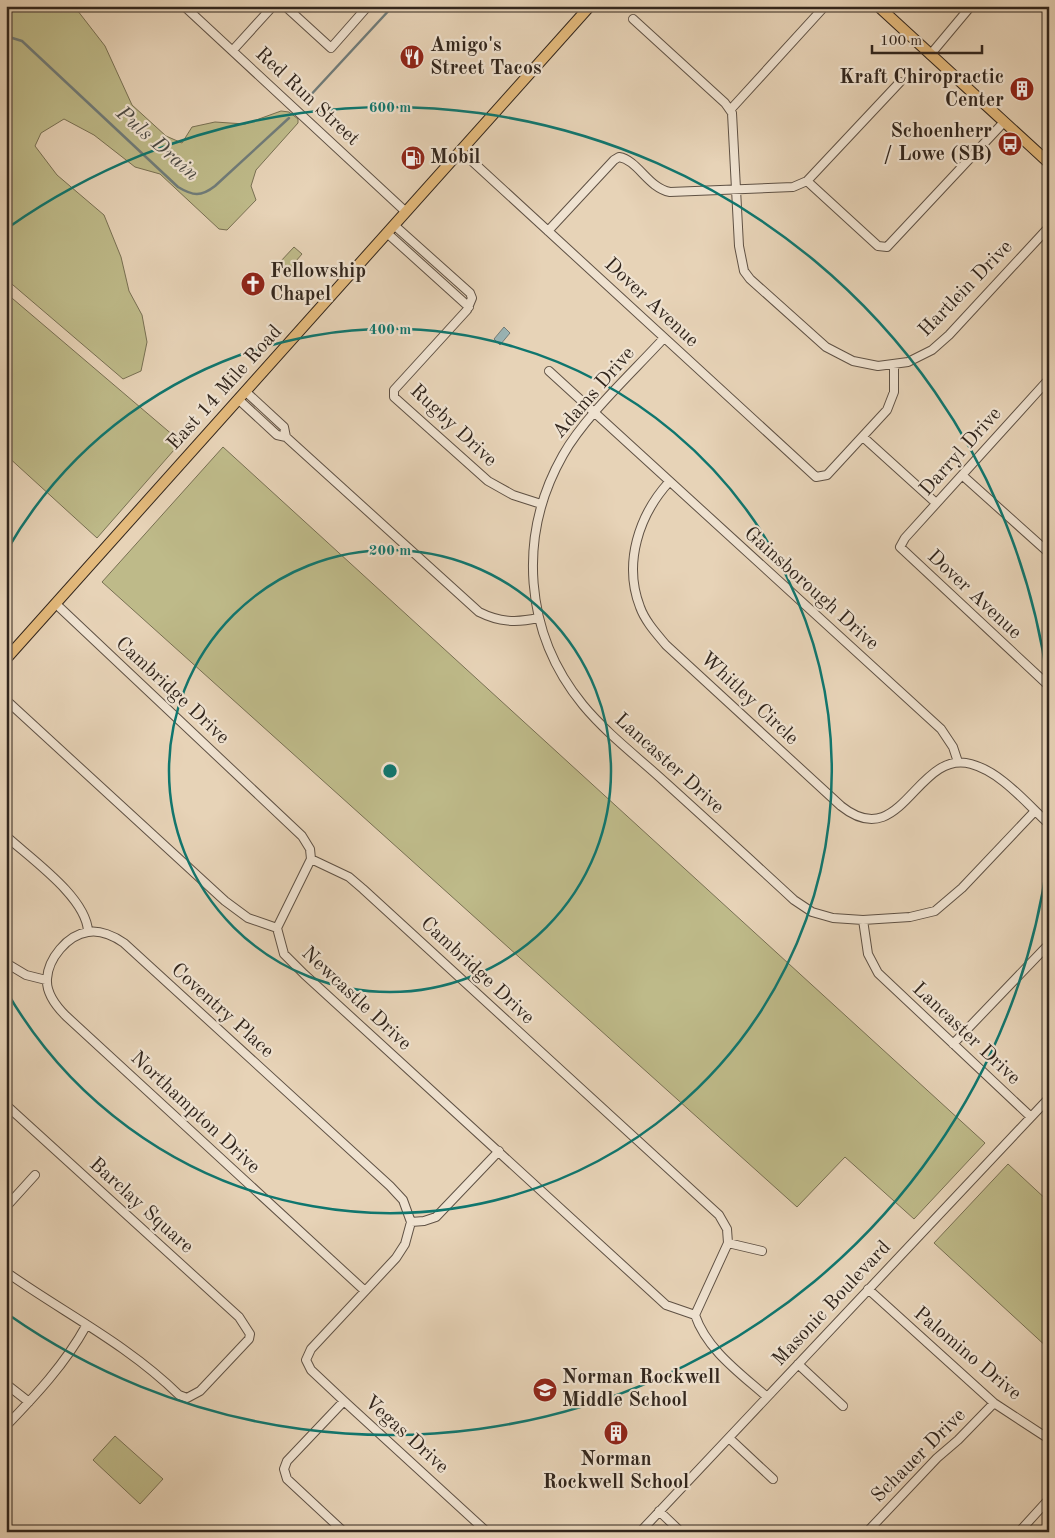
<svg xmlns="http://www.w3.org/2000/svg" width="1055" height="1538" font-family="'Old Standard TT',serif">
<rect width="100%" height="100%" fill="#e7d3b7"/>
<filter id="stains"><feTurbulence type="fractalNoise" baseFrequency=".004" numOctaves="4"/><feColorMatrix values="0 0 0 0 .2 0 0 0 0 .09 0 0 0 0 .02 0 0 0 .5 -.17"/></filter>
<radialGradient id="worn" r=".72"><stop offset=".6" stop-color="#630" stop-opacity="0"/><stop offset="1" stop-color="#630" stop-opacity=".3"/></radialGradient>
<!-- green -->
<path fill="#beba89" stroke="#787053" d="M 6,6 L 74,6 L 105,46 L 132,105 L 166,136 L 182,143 L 192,127 L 215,122 L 245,124 L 281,111 L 289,112 L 298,119 L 298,123 L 256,170 L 251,186 L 256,200 L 227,230 L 219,229 L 160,174 L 135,167 L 94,135 L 64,119 L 41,133 L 35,146 L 57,175 L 104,215 L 121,257 L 129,291 L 142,315 L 147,342 L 141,371 L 123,379 L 6,279 Z
M 294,247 L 302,254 L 289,269 L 280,262 Z
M 6,293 L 181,442 L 97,538 L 6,455 Z
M 223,447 L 985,1143 L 914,1219 L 845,1157 L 797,1207 L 102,582 Z
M 1008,1164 L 1049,1202 L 1049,1349 L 934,1243 Z
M 115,1436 L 163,1479 L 140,1504 L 93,1460 Z"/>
<!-- water -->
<path fill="#9ab6b8" stroke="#707c7a" d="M 504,327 L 510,333 L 500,345 L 494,339 Z"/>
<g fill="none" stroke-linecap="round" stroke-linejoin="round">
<!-- stream -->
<path stroke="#707c7a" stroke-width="2.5" d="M 6,39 L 9,37 L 22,41 L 178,187 C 193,196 201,197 215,186 L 289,118
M 307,99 L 393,6"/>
<defs>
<path id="minor" d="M 184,6 L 406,212
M 285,6 L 331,48 L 368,6
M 633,19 L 725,103 L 732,113 L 739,246 L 744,271 L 750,279 L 826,347 L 853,361 L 878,366 L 908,362 L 932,350 L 949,335 L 1049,227
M 233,50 L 273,6
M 930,55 L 971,6
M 731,109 L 825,6
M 461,151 L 816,477 L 827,475 L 887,410 L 894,392 L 894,365
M 807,181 L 900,82
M 394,225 L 470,293 L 472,298 L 467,310 L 394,390 L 394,397 L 488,481 L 513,495 L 541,504
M 548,231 L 614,160 L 619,157 C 638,160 648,188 670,192 L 793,187 L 807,181 L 878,246 L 887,247 L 1004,122
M 387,233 L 469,307
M 664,338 C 633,372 585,416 563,455 C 517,536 524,633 583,705 C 607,734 639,758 666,783 C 709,822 752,861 794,900 L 812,912 L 833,918 L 863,920 L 910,917 L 935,911 L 962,888 L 1035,811
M 549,371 L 941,729 L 953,747 L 958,762
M 1049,379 L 905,538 L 900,547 L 1049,686
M 238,399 L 277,435 L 286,437 L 284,427 L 245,391
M 286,437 L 479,612 C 499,622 516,623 538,618
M 863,437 L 936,503
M 962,475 L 1049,553
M 669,482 C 639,515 623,563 640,607 C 645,621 656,633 666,645 L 841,806 C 902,855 916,749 971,764 C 1001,772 1026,803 1049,824
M 56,604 L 302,836 L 310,849 L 311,859
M 6,700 L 225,901 L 248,918 L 277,928
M 6,836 C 31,859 86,897 88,931
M 311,859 L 349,877 L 363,889 L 719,1215 L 727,1229 L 728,1243 L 695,1315 C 707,1350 740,1373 767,1397
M 863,920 L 868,954 L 878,973 L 1031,1117
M 277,928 L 284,954 L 304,974 L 666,1305 L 695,1315
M 277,928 L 311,859
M 6,963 L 26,975 L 46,980
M 953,1044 L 1049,944
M 6,1105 L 239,1317 L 250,1334 L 249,1339 L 200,1391 L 187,1398 L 179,1395 C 127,1344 64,1313 6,1272
M 6,1207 L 35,1175
M 728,1243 L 762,1251
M 868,1289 L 994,1403 L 1049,1439
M 365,1291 L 66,1016 C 57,1007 46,993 47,979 C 48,959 67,935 88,932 C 100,930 114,936 124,943 L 390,1186 L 403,1200 L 411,1222
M 798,1364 L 843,1406
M 6,1384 L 29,1402
M 344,1401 L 287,1461 L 284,1469 L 287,1479 L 344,1532
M 6,1426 C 36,1395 65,1364 86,1326
M 729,1438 L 773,1479
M 659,1511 L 681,1532
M 487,1532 L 344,1401 L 311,1370 L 306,1360 L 311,1349 L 396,1258 L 405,1244 L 411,1222 L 424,1221 L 436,1217 L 499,1151
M 640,1532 L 1049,1098
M 867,1532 L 937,1458 L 958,1440 L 994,1403
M 1019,1532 L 1049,1499"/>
<path id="major" d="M 878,6 L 1049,163
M 6,659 L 590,6"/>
</defs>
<!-- minor casing -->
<use href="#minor" stroke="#5f5144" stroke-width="10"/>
<!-- major casing -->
<use href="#major" stroke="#32261d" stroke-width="12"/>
<!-- minor -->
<use href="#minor" stroke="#efe2d0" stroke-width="8"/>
<!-- major -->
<use href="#major" stroke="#e4ba7c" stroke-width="10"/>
</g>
<!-- distance rings -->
<g fill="none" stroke="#0f766e" stroke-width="2.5">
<circle cx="390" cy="771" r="221"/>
<path d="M7 550A442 442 0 1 1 7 992"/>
<path d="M1048 858A664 664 0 0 1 9 1315M9 227A664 664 0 0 1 1048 684"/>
</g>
<!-- icons -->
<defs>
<symbol id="restaurant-disc" viewBox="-11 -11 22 22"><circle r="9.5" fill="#8f2418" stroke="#efe2d0"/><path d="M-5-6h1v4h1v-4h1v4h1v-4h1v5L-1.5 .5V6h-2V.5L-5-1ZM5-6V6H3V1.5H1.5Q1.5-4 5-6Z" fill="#fff"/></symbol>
<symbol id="building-disc" viewBox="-11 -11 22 22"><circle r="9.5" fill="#8f2418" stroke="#efe2d0"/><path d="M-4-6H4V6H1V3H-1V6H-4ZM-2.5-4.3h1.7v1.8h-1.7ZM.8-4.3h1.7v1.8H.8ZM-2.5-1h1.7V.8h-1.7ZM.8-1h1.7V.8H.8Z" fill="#fff"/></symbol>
<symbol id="bus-disc" viewBox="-11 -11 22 22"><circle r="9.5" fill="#8f2418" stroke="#efe2d0"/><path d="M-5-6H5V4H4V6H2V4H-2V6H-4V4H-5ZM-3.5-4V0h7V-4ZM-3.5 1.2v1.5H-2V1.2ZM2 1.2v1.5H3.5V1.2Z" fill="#fff"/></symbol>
<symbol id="fuel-disc" viewBox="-11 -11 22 22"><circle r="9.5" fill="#8f2418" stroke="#efe2d0"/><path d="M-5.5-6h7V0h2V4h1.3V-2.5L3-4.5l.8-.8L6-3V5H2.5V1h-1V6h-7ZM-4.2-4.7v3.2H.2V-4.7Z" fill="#fff"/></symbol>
<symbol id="church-disc" viewBox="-11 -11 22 22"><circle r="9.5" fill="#8f2418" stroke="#efe2d0"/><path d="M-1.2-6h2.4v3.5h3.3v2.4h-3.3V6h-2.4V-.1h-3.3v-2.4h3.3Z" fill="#fff"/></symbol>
<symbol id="school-disc" viewBox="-11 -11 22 22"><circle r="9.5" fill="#8f2418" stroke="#efe2d0"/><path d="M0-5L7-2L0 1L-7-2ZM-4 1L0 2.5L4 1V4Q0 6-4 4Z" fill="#fff"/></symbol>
</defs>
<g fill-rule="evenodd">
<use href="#restaurant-disc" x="398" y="43" width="28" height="28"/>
<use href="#building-disc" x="1008" y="75" width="28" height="28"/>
<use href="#bus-disc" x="996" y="130" width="28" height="28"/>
<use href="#fuel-disc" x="399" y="144" width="28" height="28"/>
<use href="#church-disc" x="239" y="270" width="28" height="28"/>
<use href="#school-disc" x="531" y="1376" width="28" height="28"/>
<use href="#building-disc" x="602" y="1419" width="28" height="28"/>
</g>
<g text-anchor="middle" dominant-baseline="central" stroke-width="4.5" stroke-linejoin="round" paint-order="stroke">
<!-- poi labels -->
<g font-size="20" font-weight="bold" fill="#32261d" stroke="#efe2d0" text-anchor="start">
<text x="430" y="46">Amigo's<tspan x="430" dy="23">Street Tacos</tspan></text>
<text x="1004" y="78" text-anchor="end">Kraft Chiropractic<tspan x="1004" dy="23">Center</tspan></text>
<text x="992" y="132" text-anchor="end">Schoenherr<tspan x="992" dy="23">/ Lowe (SB)</tspan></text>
<text x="430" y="158">Mobil</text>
<text x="270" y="272">Fellowship<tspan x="270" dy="23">Chapel</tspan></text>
<text x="562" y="1378">Norman Rockwell<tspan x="562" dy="23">Middle School</tspan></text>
<text x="616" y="1460" text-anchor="middle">Norman<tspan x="616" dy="23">Rockwell School</tspan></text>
</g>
<!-- street labels -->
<g font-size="20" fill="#32261d" stroke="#efe2d0">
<text transform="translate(307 97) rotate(43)">Red Run Street</text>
<text transform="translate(966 289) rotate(-46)">Hartlein Drive</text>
<text transform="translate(651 303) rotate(43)">Dover Avenue</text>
<text transform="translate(225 388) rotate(-48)">East 14 Mile Road</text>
<text transform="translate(594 393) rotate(-49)">Adams Drive</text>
<text transform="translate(453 426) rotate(43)">Rugby Drive</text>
<text transform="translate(961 452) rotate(-48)">Darryl Drive</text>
<text transform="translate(811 589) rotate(42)">Gainsborough Drive</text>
<text transform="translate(974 595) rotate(43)">Dover Avenue</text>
<text transform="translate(172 691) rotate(43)">Cambridge Drive</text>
<text transform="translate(749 699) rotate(43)">Whitley Circle</text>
<text transform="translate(669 764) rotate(42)">Lancaster Drive</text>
<text transform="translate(477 971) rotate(43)">Cambridge Drive</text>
<text transform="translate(356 999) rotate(43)">Newcastle Drive</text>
<text transform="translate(222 1011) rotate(42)">Coventry Place</text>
<text transform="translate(966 1034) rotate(43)">Lancaster Drive</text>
<text transform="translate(195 1113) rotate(43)">Northampton Drive</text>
<text transform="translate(141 1206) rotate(42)">Barclay Square</text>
<text transform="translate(832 1304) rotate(-47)">Masonic Boulevard</text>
<text transform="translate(967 1354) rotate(40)">Palomino Drive</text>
<text transform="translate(406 1435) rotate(42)">Vegas Drive</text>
<text transform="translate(919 1456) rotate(-45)">Schauer Drive</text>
</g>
<!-- water labels -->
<g font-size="21" font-style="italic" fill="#4c4a44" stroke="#efe2d0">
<text transform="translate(157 144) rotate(41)">Puls Drain</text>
</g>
</g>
<circle cx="390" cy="771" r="8" fill="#0f766e" stroke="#efe2d0" stroke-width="2.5"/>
<g font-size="15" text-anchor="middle" font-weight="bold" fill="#0f766e" stroke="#efe2d0" stroke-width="4.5" stroke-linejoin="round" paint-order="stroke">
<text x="390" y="112">600 m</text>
<text x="390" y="334">400 m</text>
<text x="390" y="555">200 m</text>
</g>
<!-- margin -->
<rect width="1055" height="1538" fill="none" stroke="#e7d3b7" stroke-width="25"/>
<rect x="8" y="8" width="1040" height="1523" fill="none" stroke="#32261d" stroke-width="2.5"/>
<rect x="12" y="12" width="1030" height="1513" fill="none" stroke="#32261d"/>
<!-- scale -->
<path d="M872 45v8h110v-8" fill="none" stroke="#32261d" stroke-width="2.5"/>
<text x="880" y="45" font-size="15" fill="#32261d" stroke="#efe2d0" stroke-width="4" paint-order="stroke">100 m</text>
<rect width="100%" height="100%" filter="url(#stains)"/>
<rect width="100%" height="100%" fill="url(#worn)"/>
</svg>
